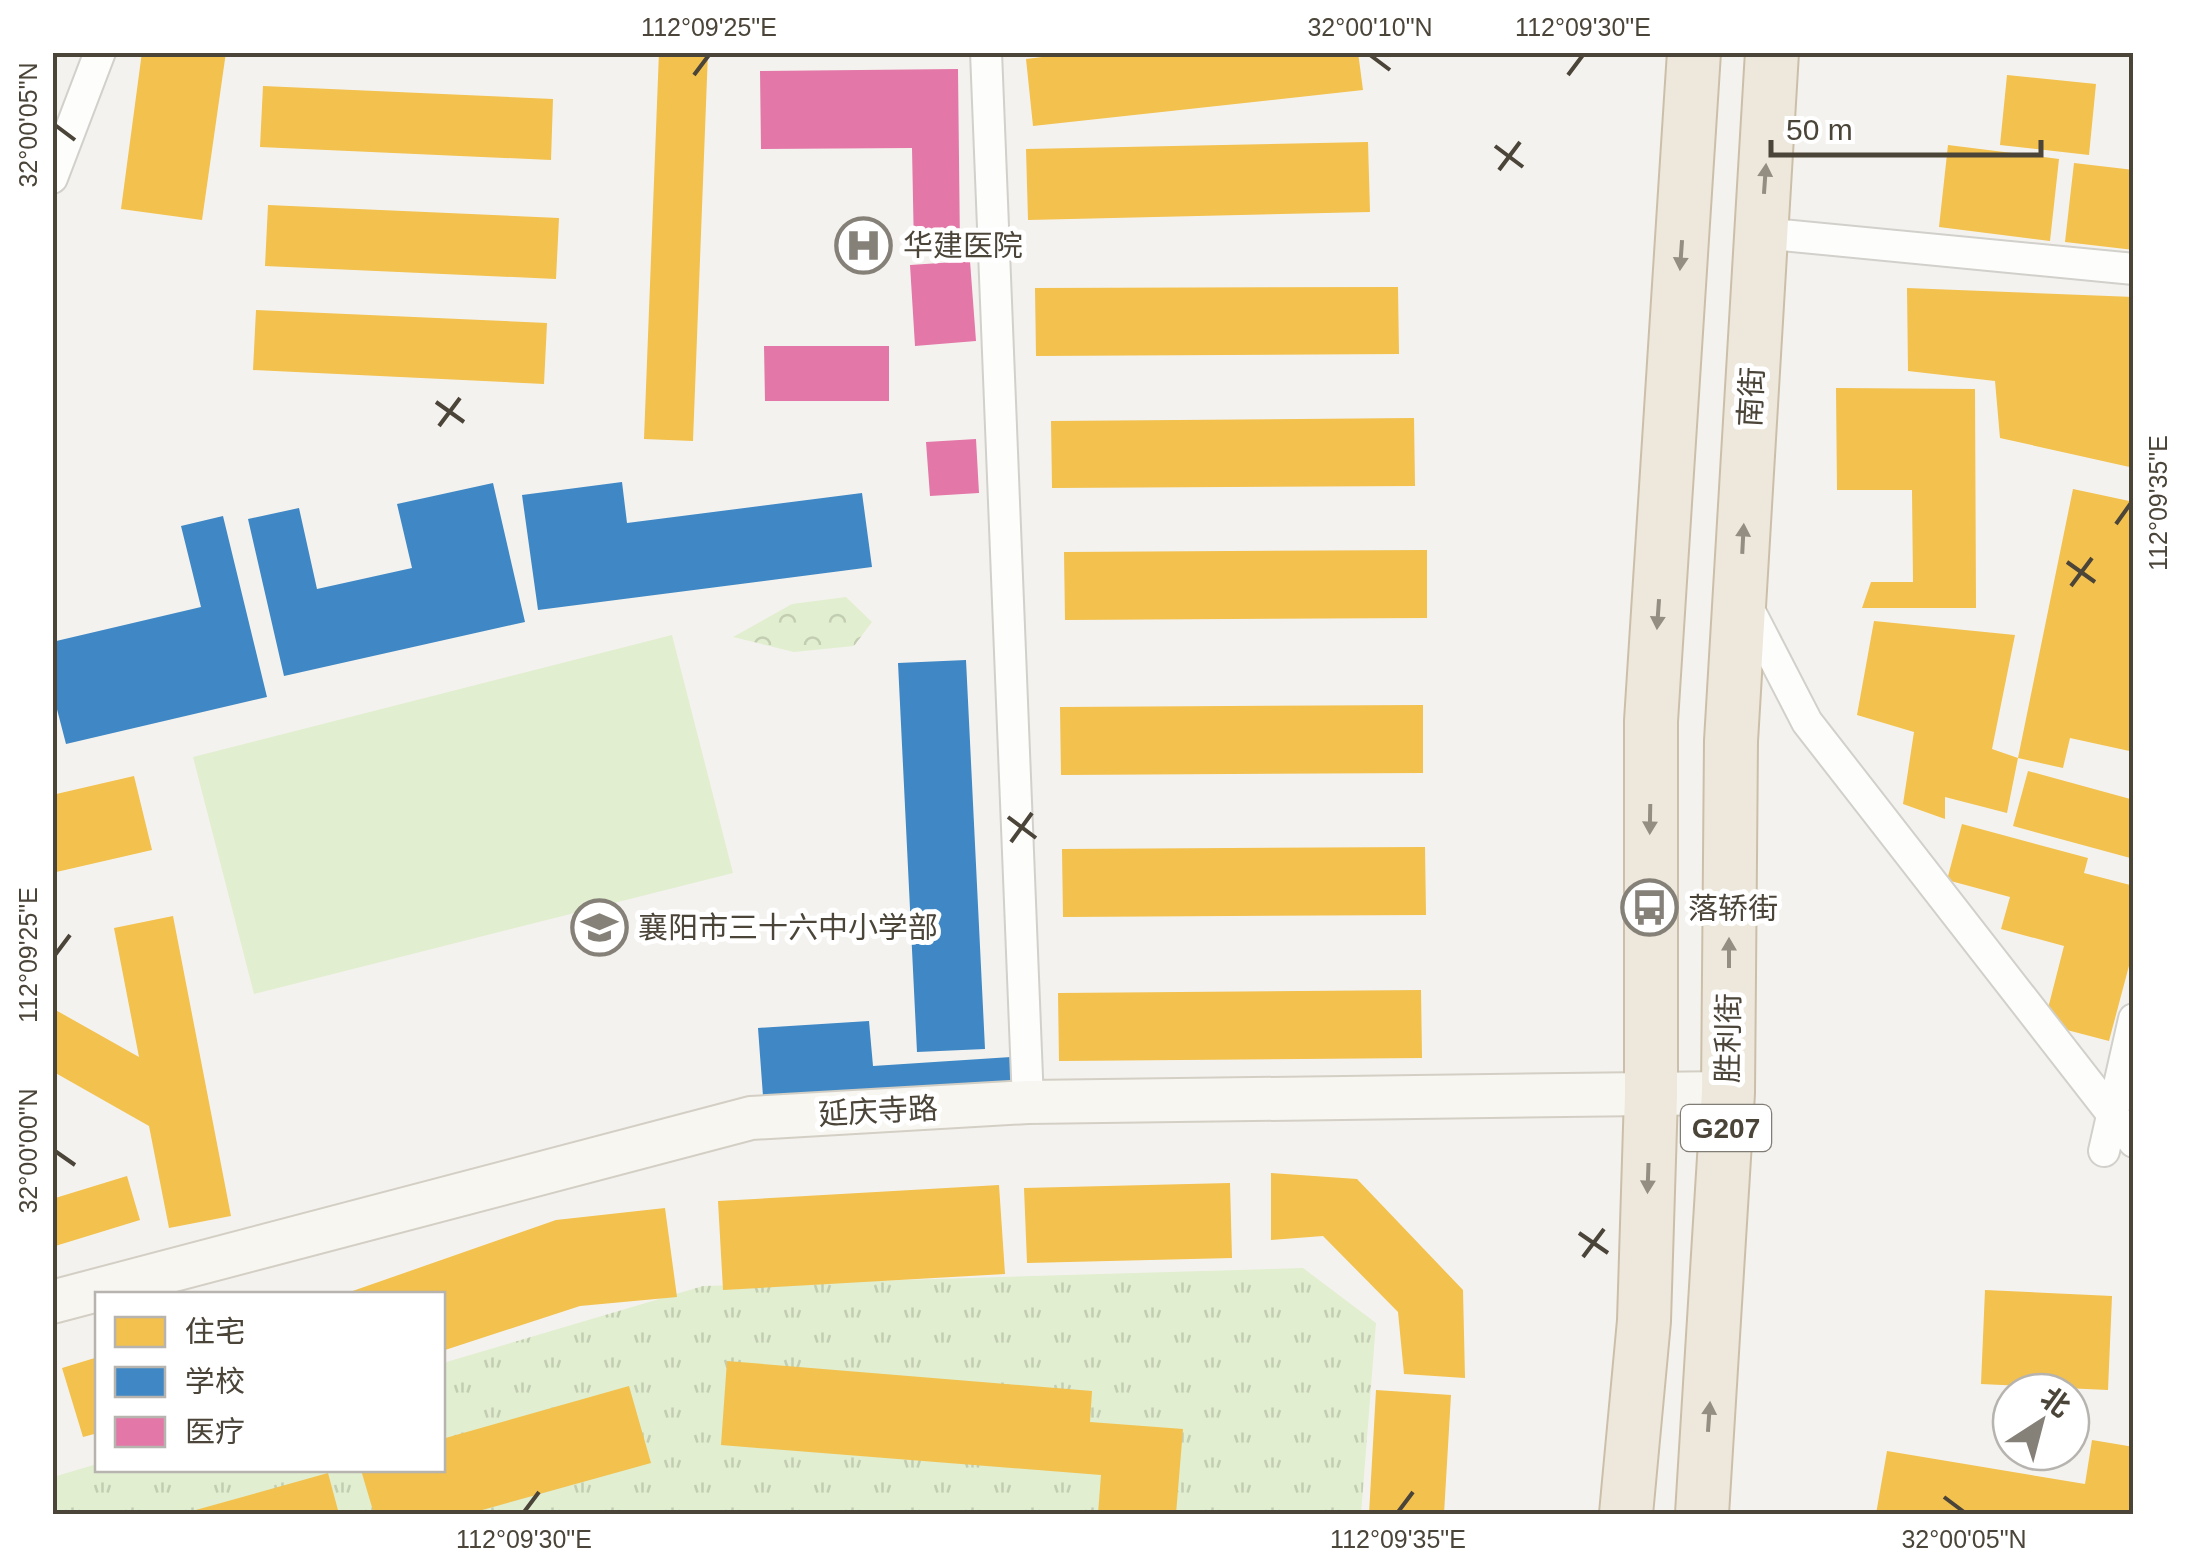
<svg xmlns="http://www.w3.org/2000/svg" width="2186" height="1567" font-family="Helvetica,'Noto Sans SC',sans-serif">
<defs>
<pattern id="forest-crowns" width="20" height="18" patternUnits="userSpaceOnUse" patternTransform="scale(2.5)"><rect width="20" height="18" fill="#e1eecf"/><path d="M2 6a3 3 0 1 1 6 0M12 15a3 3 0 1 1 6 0" fill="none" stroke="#c3cdb2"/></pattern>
<pattern id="park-tufts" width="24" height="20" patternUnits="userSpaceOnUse" patternTransform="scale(2.5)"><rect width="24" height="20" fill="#e1eecf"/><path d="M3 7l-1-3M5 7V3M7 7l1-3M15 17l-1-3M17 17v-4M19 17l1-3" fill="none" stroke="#c3cdb2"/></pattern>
</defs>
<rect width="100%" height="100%" fill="#f4f2ee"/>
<!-- forest -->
<path fill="url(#forest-crowns)" d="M 846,597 L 872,622 L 854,646 L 794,652 L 733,637 L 792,604 Z"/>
<!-- park -->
<path fill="url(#park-tufts)" d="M 1303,1268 L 1376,1323 L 1361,1514 L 53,1514 L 53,1477 L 97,1464 L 98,1470 L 442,1470 L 443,1363 L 703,1286 Z"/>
<!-- pitch -->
<path fill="#e1eecf" d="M 672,635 L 733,873 L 254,994 L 193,757 Z"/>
<!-- homes -->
<path fill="#f2c14e" d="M 142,52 L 226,52 L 202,220 L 121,209 Z
M 659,52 L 708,52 L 693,441 L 644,439 Z
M 1083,52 L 1358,52 L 1363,90 L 1033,126 L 1026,59 Z
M 2007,75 L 2096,84 L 2089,155 L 2000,145 Z
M 263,86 L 553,99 L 551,160 L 260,147 Z
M 1368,142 L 1370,212 L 1028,220 L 1026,149 Z
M 1948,145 L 2059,159 L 2050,241 L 1939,227 Z
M 2074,163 L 2134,170 L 2134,250 L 2065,242 Z
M 268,205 L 559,218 L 556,279 L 265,266 Z
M 1398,287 L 1399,354 L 1036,356 L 1035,288 Z
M 1907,288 L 2134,297 L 2134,468 L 2000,438 L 1995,381 L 1908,371 Z
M 256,310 L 547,323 L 544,384 L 253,370 Z
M 1836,388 L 1975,389 L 1976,608 L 1862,608 L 1871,582 L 1913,582 L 1912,490 L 1837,490 Z
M 1414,418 L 1415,486 L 1052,488 L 1051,421 Z
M 2073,489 L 2134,502 L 2134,752 L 2070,738 L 2063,768 L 2018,758 Z
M 1427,550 L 1427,618 L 1065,620 L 1064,552 Z
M 1874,621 L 2015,635 L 1992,749 L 2018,758 L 2007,813 L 1945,797 L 1945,819 L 1903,804 L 1914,732 L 1857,715 Z
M 1423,705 L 1423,773 L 1061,775 L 1060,707 Z
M 2028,771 L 2134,800 L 2134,859 L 2013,826 Z
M 134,776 L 152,850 L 52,873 L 52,795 Z
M 1962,824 L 2088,858 L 2084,873 L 2134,886 L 2134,947 L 2109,1041 L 2044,1024 L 2064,946 L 2001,929 L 2010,897 L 1947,880 Z
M 1425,847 L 1426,915 L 1063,917 L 1062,849 Z
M 173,916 L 231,1216 L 169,1228 L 149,1126 L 52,1071 L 52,1008 L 139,1057 L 114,928 Z
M 1421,990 L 1422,1058 L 1059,1061 L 1058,993 Z
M 1271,1173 L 1357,1179 L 1463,1290 L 1465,1378 L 1404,1374 L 1398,1312 L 1323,1236 L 1271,1240 Z
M 127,1176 L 140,1220 L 52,1247 L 52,1199 Z
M 1230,1183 L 1232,1258 L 1027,1263 L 1024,1188 Z
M 999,1185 L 1005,1274 L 723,1290 L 718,1201 Z
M 665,1208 L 677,1297 L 580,1306 L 442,1351 L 442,1294 L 344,1294 L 556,1220 Z
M 1985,1290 L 2112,1296 L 2108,1390 L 1981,1384 Z
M 98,1357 L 98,1433 L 83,1437 L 62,1368 Z
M 727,1361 L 1092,1391 L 1090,1422 L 1183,1429 L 1176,1514 L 1098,1514 L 1101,1475 L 721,1445 Z
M 629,1386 L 651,1463 L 468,1514 L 374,1514 L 361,1470 L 442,1470 L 442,1439 Z
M 1376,1390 L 1451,1395 L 1444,1514 L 1369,1514 Z
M 2092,1440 L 2134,1447 L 2134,1514 L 1876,1514 L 1887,1451 L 2085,1484 Z
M 328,1473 L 339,1514 L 186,1514 L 185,1513 Z"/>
<!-- schools -->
<path fill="#3f88c5" d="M 622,482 L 627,523 L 862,493 L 872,567 L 538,610 L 522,495 Z
M 493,483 L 525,622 L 284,676 L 248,519 L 299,508 L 317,589 L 412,568 L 397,504 Z
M 223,516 L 267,697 L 66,744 L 52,690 L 52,642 L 201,607 L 181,526 Z
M 966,660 L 985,1049 L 917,1052 L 898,663 Z
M 869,1021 L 873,1066 L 1011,1057 L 1014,1094 L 764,1110 L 758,1028 Z"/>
<!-- health -->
<path fill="#e377a8" d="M 958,69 L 960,249 L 914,250 L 912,148 L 761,149 L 760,71 Z
M 970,261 L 976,341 L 915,346 L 910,265 Z
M 764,346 L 889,346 L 889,401 L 765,401 Z
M 976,439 L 979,493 L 930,496 L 926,442 Z"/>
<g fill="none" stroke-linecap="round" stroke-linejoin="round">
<defs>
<path id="street" d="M 986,52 L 1028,1102
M 52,178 L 100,52
M 1761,233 L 2134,269
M 1745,602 L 1807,722 L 2134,1142
M 2104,1151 L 2134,1019"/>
<path id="secondary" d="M 52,1302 L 751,1118 L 1028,1102 L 1728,1093"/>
<path id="highway" d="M 1626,1514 L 1644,1321 L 1651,1095 L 1651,721 L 1694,52
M 1702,1514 L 1728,1093 L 1731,741 L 1772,52"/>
</defs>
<!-- street casing -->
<use href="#street" stroke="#d2d0cb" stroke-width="34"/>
<!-- secondary casing -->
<use href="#secondary" stroke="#d3cfc5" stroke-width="46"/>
<!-- highway casing -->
<use href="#highway" stroke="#ccbfa9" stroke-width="56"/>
<!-- street -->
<use href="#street" stroke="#fdfdfc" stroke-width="30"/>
<!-- secondary -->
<use href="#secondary" stroke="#f7f6f1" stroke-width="42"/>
<!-- highway -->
<use href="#highway" stroke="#ede8db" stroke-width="52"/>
</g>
<!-- one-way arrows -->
<defs><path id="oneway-solid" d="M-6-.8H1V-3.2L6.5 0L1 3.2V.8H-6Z" transform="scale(2.5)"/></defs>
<g fill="#948e82">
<use href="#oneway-solid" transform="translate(1765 179) rotate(-86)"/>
<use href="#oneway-solid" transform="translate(1681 255) rotate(94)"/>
<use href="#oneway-solid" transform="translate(1743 539) rotate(-87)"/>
<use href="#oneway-solid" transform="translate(1658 614) rotate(94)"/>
<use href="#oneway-solid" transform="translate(1650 819) rotate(91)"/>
<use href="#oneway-solid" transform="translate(1729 953) rotate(-90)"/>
<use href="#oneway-solid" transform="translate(1648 1178) rotate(92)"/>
<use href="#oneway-solid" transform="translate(1709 1417) rotate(-86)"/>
</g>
<!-- ticks -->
<path fill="none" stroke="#4b4439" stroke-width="4" d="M 1370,55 L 1390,70M 694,75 L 709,55M 1568,75 L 1583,55M 55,125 L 75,140M 1495,146 L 1523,167M 1499,170 L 1520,142M 436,402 L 464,422M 439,426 L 460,398M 2116,524 L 2131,503M 2067,562 L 2095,582M 2071,586 L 2092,558M 1008,817 L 1036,838M 1011,842 L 1032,813M 55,955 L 70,935M 55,1151 L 75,1165M 1579,1233 L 1608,1253M 1583,1257 L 1604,1229M 1944,1497 L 1964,1512M 524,1512 L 539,1492M 1398,1512 L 1413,1492"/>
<!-- icons -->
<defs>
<symbol id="hospital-ring" viewBox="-11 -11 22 22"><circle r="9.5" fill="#fff" stroke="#868178" stroke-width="1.5"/><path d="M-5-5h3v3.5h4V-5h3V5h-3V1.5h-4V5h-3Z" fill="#868178"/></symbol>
<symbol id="bus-ring" viewBox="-11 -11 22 22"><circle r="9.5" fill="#fff" stroke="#868178" stroke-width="1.5"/><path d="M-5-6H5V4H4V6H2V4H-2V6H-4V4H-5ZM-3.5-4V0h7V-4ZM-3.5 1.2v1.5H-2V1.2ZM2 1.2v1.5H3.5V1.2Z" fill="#868178"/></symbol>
<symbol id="school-ring" viewBox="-11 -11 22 22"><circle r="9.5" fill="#fff" stroke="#868178" stroke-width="1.5"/><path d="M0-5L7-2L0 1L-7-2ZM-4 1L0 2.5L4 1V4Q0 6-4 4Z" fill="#868178"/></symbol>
</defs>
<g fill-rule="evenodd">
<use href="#hospital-ring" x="832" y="214" width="63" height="63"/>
<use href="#bus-ring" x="1618" y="876" width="63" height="63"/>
<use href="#school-ring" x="568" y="896" width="63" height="63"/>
</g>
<g text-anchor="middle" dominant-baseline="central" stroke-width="10" stroke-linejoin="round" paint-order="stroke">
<!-- shield labels -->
<rect fill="#fff" stroke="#817c74" stroke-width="2.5" x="1681" y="1105" width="90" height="46" rx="8"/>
<g font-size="28" font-weight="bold" fill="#4b4439">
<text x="1726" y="1128">G207</text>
</g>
<!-- poi labels -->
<g font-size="30" fill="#4b4439" stroke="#fff" text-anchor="start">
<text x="903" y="245">华建医院</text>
<text x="1688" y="908">落轿街</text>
<text x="638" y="927">襄阳市三十六中小学部</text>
</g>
<!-- street labels -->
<g font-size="30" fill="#4b4439" stroke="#fff">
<text transform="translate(1751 397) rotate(-87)">南街</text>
<text transform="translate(1728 1038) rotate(-89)">胜利街</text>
<text transform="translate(878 1111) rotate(-3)">延庆寺路</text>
</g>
</g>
<!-- border -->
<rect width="2186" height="1567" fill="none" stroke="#ffffff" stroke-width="110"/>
<!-- legend -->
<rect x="95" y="1292" width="350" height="180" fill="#ffffff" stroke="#b7b4b0" stroke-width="2.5"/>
<rect x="115" y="1317" width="50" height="30" fill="#f2c14e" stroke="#b7b4b0" stroke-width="2.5"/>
<text x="185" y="1342" font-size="30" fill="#4b4439">住宅</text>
<rect x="115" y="1367" width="50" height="30" fill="#3f88c5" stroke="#b7b4b0" stroke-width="2.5"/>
<text x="185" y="1392" font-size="30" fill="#4b4439">学校</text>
<rect x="115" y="1417" width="50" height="30" fill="#e377a8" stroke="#b7b4b0" stroke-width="2.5"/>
<text x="185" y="1442" font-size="30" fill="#4b4439">医疗</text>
<!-- north arrow -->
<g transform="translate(2041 1422) rotate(36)"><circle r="48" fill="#ffffff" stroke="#b7b4b0" stroke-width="2.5"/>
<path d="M0-8L18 38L0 25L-18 38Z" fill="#868178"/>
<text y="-15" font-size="28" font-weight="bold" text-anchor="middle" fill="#4b4439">北</text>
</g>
<!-- scale -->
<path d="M1771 140v15h270v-15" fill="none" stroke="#4b4439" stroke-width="5"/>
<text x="1786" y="140" font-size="30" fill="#4b4439" stroke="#ffffff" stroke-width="8" paint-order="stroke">50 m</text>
<rect x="55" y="55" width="2076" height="1457" fill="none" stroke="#4b4439" stroke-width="4"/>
<g font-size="25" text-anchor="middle" fill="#4b4439">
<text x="709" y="36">112°09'25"E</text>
<text x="1370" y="36">32°00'10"N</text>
<text x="1583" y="36">112°09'30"E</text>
<text transform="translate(28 125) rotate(-90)" y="9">32°00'05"N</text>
<text transform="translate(2158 503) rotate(-90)" y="9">112°09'35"E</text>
<text transform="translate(28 955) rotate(-90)" y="9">112°09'25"E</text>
<text transform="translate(28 1151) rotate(-90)" y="9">32°00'00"N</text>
<text x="524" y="1548">112°09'30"E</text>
<text x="1398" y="1548">112°09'35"E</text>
<text x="1964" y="1548">32°00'05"N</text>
</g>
</svg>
